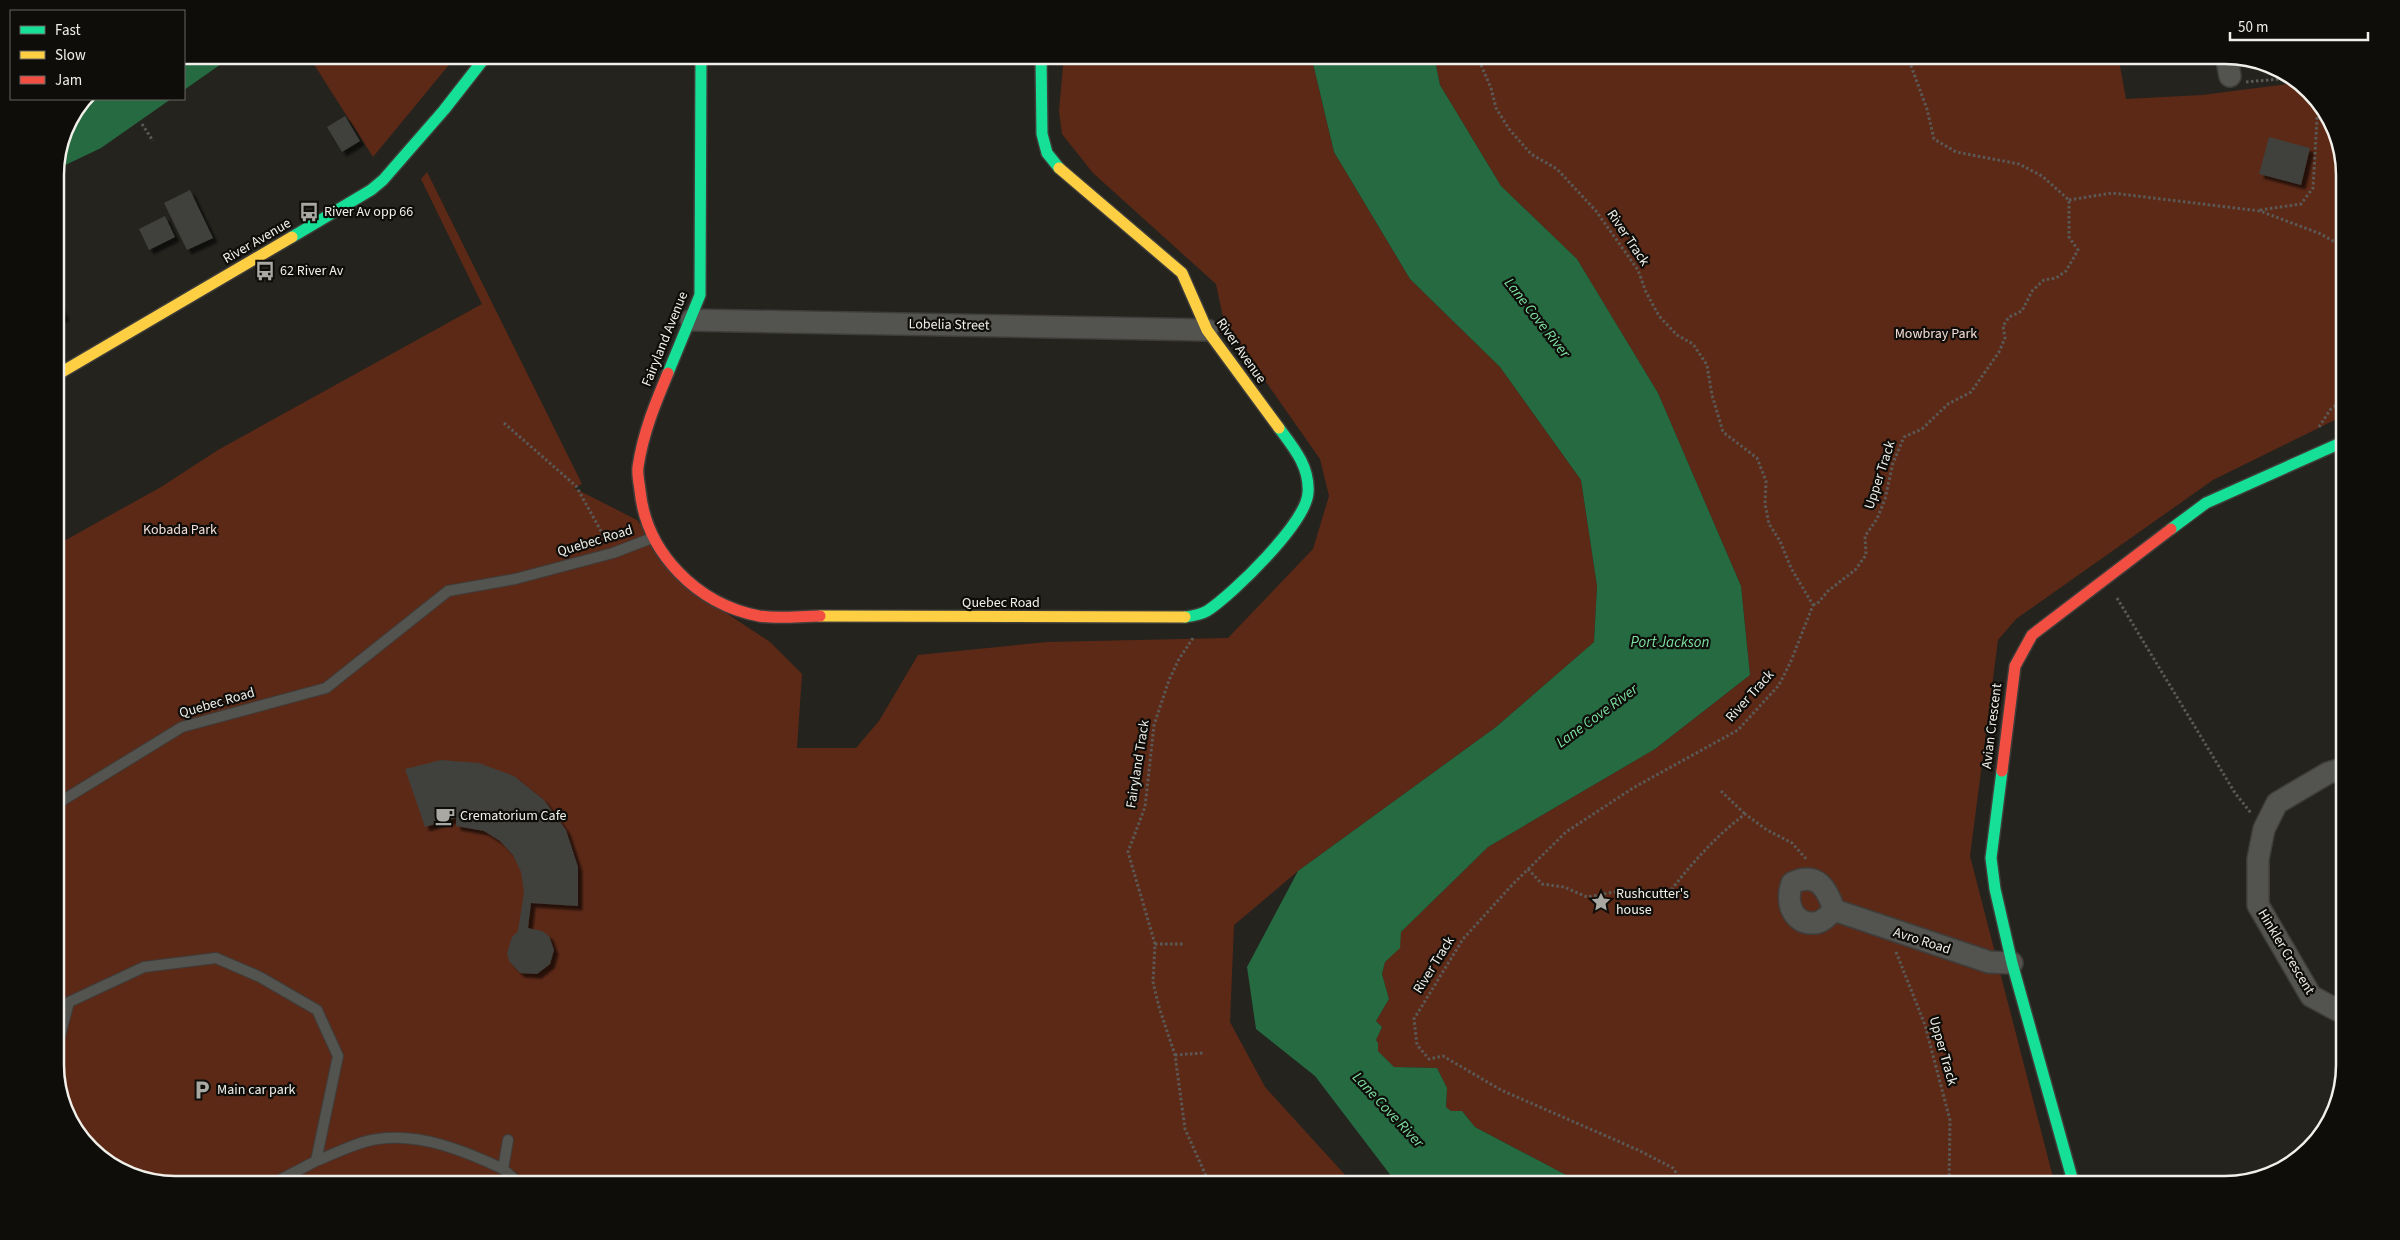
<svg xmlns="http://www.w3.org/2000/svg" width="2400" height="1240" font-family="'Source Sans 3',sans-serif">
<defs>
<filter id="shadow"><feDropShadow dx="4.5" dy="4.5" stdDeviation="1" flood-color="#0009"/></filter>
</defs>
<rect width="100%" height="100%" fill="#24231e"/>
<!-- green -->
<path fill="#5d2917" d="M 308,55 L 457,55 L 373,157 Z
M 1064,55 L 1311,55 L 1334,152 L 1410,279 L 1500,367 L 1581,480 L 1597,586 L 1594,642 L 1496,727 L 1298,871 L 1234,925 L 1230,1022 L 1265,1087 L 1347,1177 L 1358,1185 L 175,1185 L 122,1173 L 75,1132 L 55,1073 L 55,546 L 161,487 L 218,450 L 482,304 L 421,179 L 427,172 L 582,484 L 574,488 L 637,520 L 688,588 L 770,642 L 802,674 L 797,748 L 856,748 L 879,721 L 918,655 L 1047,642 L 1228,638 L 1313,549 L 1329,496 L 1320,459 L 1224,322 L 1216,284 L 1093,173 L 1062,134 L 1059,111 Z
M 1434,55 L 2118,55 L 2126,99 L 2202,95 L 2296,83 L 2325,109 L 2340,152 L 2340,159 L 2345,167 L 2345,415 L 2213,480 L 2016,619 L 1998,640 L 1970,856 L 2055,1185 L 1585,1185 L 1475,1127 L 1462,1111 L 1451,1111 L 1446,1107 L 1447,1088 L 1437,1068 L 1394,1067 L 1378,1051 L 1378,1043 L 1376,1040 L 1382,1027 L 1376,1021 L 1389,999 L 1382,974 L 1385,962 L 1399,948 L 1401,932 L 1488,847 L 1655,749 L 1750,675 L 1741,586 L 1658,393 L 1577,259 L 1501,186 L 1440,85 Z"/>
<!-- water -->
<path fill="#256a41" d="M 184,55 L 234,55 L 184,90 Z
M 1311,55 L 1434,55 L 1440,85 L 1501,186 L 1577,259 L 1658,393 L 1741,586 L 1750,675 L 1655,749 L 1488,847 L 1401,932 L 1400,948 L 1385,962 L 1382,974 L 1389,999 L 1376,1021 L 1382,1027 L 1376,1040 L 1378,1043 L 1378,1051 L 1394,1067 L 1437,1068 L 1447,1088 L 1446,1107 L 1451,1111 L 1462,1111 L 1475,1127 L 1585,1185 L 1398,1185 L 1315,1076 L 1256,1029 L 1247,967 L 1298,871 L 1496,727 L 1594,642 L 1597,586 L 1581,480 L 1500,367 L 1410,279 L 1334,152 Z
M 84,99 L 171,99 L 101,148 L 55,170 L 64,129 Z"/>
<!-- building -->
<path fill="#40403d" filter="url(#shadow)" d="M 345,116 L 360,141 L 342,152 L 327,127 Z
M 2269,137 L 2310,148 L 2301,185 L 2259,174 Z
M 190,190 L 213,238 L 187,250 L 164,203 Z
M 165,216 L 175,237 L 149,250 L 139,229 Z
M 55,296 L 65,316 L 55,321 Z
M 441,760 L 479,763 L 514,776 L 544,800 L 566,830 L 578,867 L 578,906 L 531,903 L 528,928 L 542,931 L 549,936 L 554,950 L 550,964 L 537,974 L 520,973 L 509,961 L 507,953 L 512,937 L 518,931 L 524,892 L 521,872 L 513,855 L 500,841 L 484,831 L 456,826 L 456,818 L 425,827 L 405,769 Z"/>
<g fill="none" stroke-linecap="round" stroke-linejoin="round">
<defs>
<path id="lane" d="M 55,805 L 182,727 L 326,688 L 448,591 L 515,579 L 613,553 L 652,538
M 55,1054 L 69,1002 L 144,967 L 216,958 L 260,977 L 317,1010 L 338,1056 L 316,1161 L 270,1185
M 316,1161 C 334,1154 359,1141 378,1139 C 421,1133 465,1151 503,1169 L 508,1140
M 503,1169 L 521,1185"/>
<path id="street" d="M 2226,55 L 2230,76
M 691,320 L 1207,330
M 2345,768 L 2328,773 L 2277,803 L 2264,829 L 2258,859 L 2258,905 L 2311,996 L 2337,1010 L 2345,1008
M 1834,910 C 1827,888 1817,871 1792,883 C 1785,901 1792,925 1815,923 C 1823,922 1829,915 1834,910 L 1989,962 L 2012,963"/>
<path id="fast" d="M 1041,55 L 1042,134 L 1047,153 L 1059,168
M 292,237 L 371,190 L 383,180 L 444,110 L 487,55
M 668,373 L 700,295 L 701,55
M 2171,529 L 2206,503 L 2345,441
M 1185,617 C 1192,616 1200,615 1207,611 C 1233,594 1306,523 1308,493 C 1310,467 1294,448 1279,428
M 2002,771 L 1991,858 L 1995,889 L 2012,963 L 2074,1185"/>
<path id="slow" d="M 1059,168 L 1182,273 L 1207,330 L 1279,428
M 55,376 L 292,237
M 820,616 L 1185,617"/>
<path id="jam" d="M 668,373 C 655,404 643,433 638,467 C 637,474 639,482 640,490 C 646,553 697,604 759,616 C 778,619 801,616 820,616
M 2002,771 L 2015,666 L 2032,635 L 2171,529"/>
</defs>
<!-- lane casing -->
<use href="#lane" stroke="#3e3d3a" stroke-width="12"/>
<!-- street casing -->
<use href="#street" stroke="#3e3d3a" stroke-width="24"/>
<!-- fast casing -->
<use href="#fast" stroke="#3e3d3a" stroke-width="14"/>
<!-- slow casing -->
<use href="#slow" stroke="#3e3d3a" stroke-width="14"/>
<!-- jam casing -->
<use href="#jam" stroke="#3e3d3a" stroke-width="14"/>
<!-- path -->
<path stroke="#5a5955" stroke-width="3" stroke-dasharray="2.5 2.5" stroke-linecap="butt" d="M 1480,55 L 1481,65 L 1491,88 L 1496,108 L 1509,129 L 1531,154 L 1557,169 L 1596,211 L 1638,270 L 1646,292 L 1659,316 L 1677,335 L 1693,344 L 1707,365 L 1712,395 L 1723,432 L 1757,458 L 1766,481 L 1765,504 L 1769,524 L 1780,541 L 1791,568 L 1813,605 L 1791,661 L 1779,685 L 1738,730 L 1633,788 L 1566,832 L 1513,884 L 1463,939 L 1414,1019 L 1417,1045 L 1429,1059 L 1443,1056 L 1501,1090 L 1638,1150 L 1673,1168 L 1684,1185
M 2246,82 L 2290,78
M 142,124 L 153,141
M 2069,200 L 2112,193 L 2260,211 L 2321,234 L 2345,248
M 2260,210 L 2301,204 L 2313,188 L 2318,102
M 504,423 L 576,486 L 607,542
M 2319,427 L 2330,410 L 2345,398
M 2117,598 L 2235,793 L 2251,813
M 1813,605 L 1817,604 L 1828,591 L 1855,570 L 1866,555 L 1865,536 L 1877,519 L 1885,499 L 1893,463 L 1904,437 L 1922,429 L 1948,404 L 1971,392 L 1999,352 L 2005,338 L 2003,326 L 2009,317 L 2022,311 L 2032,291 L 2044,280 L 2056,278 L 2066,271 L 2078,250 L 2069,237 L 2069,200 L 2042,176 L 2019,164 L 1956,152 L 1934,139 L 1927,109 L 1907,55
M 1193,638 L 1179,659 L 1169,680 L 1154,725 L 1145,807 L 1128,852 L 1155,944 L 1153,982 L 1159,1007 L 1175,1055 L 1185,1129 L 1207,1178 L 1208,1185
M 1721,791 L 1745,814
M 1528,869 L 1542,884 L 1564,887 L 1587,897 L 1625,890 L 1668,894 C 1691,864 1715,837 1745,814 L 1767,830 L 1792,843 L 1807,860
M 1155,944 L 1185,944
M 1896,952 L 1925,1025 L 1950,1120 L 1949,1185
M 1175,1055 L 1203,1053"/>
<!-- lane -->
<use href="#lane" stroke="#53534f" stroke-width="10"/>
<!-- street -->
<use href="#street" stroke="#53534f" stroke-width="21"/>
<!-- fast -->
<use href="#fast" stroke="#16e098" stroke-width="11"/>
<!-- slow -->
<use href="#slow" stroke="#ffcf43" stroke-width="11"/>
<!-- jam -->
<use href="#jam" stroke="#f24e42" stroke-width="11"/>
</g>
<!-- icons -->
<defs>
<symbol id="bus-bare" viewBox="-9 -9 18 18"><path d="M-5-6H5V4H4V6H2V4H-2V6H-4V4H-5ZM-3.5-4V0h7V-4ZM-3.5 1.2v1.5H-2V1.2ZM2 1.2v1.5H3.5V1.2Z" fill="#a9a8a2" stroke="#0e0d0a" stroke-width="2.5" paint-order="stroke"/></symbol>
<symbol id="cafe-bare" viewBox="-9 -9 18 18"><path d="M-5.5-4.5H6V0H3Q3 3.5 0 3.5H-2.5Q-5.5 3.5-5.5 0ZM3-3.2v2h1.7v-2ZM-6 4.5H4V6H-6Z" fill="#a9a8a2" stroke="#0e0d0a" stroke-width="2.5" paint-order="stroke"/></symbol>
<symbol id="sight-bare" viewBox="-9 -9 18 18"><path d="M0-6L1.8-2.2L6-1.7L2.9 1.2L3.7 5.4L0 3.3L-3.7 5.4L-2.9 1.2L-6-1.7L-1.8-2.2Z" fill="#a9a8a2" stroke="#0e0d0a" stroke-width="2.5" paint-order="stroke"/></symbol>
<symbol id="parking-bare" viewBox="-9 -9 18 18"><path d="M-3.5-5.5H1a3.5 3.5 0 0 1 0 7H-1V5.5H-3.5ZM-1-3.4V-.6H.8a1.4 1.4 0 0 0 0-2.8Z" fill="#a9a8a2" stroke="#0e0d0a" stroke-width="2.5" paint-order="stroke"/></symbol>
</defs>
<g fill-rule="evenodd">
<use href="#bus-bare" x="295" y="198" width="28" height="28"/>
<use href="#bus-bare" x="251" y="257" width="28" height="28"/>
<use href="#cafe-bare" x="431" y="802" width="28" height="28"/>
<use href="#sight-bare" x="1587" y="888" width="28" height="28"/>
<use href="#parking-bare" x="188" y="1076" width="28" height="28"/>
</g>
<g text-anchor="middle" dominant-baseline="central" stroke-width="4.5" stroke-linejoin="round" paint-order="stroke">
<!-- poi labels -->
<g font-size="14" fill="#f0efe9" stroke="#0e0d0a" text-anchor="start">
<text x="324" y="212">River Av opp 66</text>
<text x="280" y="271">62 River Av</text>
<text x="460" y="816">Crematorium Cafe</text>
<text x="1616" y="894">Rushcutter's<tspan x="1616" dy="16">house</tspan></text>
<text x="217" y="1090">Main car park</text>
</g>
<!-- street labels -->
<g font-size="14" fill="#f0efe9" stroke="#0e0d0a">
<text transform="translate(1628 238) rotate(56)">River Track</text>
<text transform="translate(257 241) rotate(-30)">River Avenue</text>
<text transform="translate(949 325) rotate(1)">Lobelia Street</text>
<text transform="translate(665 339) rotate(-68)">Fairyland Avenue</text>
<text transform="translate(1241 351) rotate(55)">River Avenue</text>
<text transform="translate(1880 475) rotate(-72)">Upper Track</text>
<text transform="translate(595 541) rotate(-17)">Quebec Road</text>
<text x="1001" y="603">Quebec Road</text>
<text transform="translate(1750 696) rotate(-48)">River Track</text>
<text transform="translate(217 703) rotate(-16)">Quebec Road</text>
<text transform="translate(1992 726) rotate(-83)">Avian Crescent</text>
<text transform="translate(1138 764) rotate(-81)">Fairyland Track</text>
<text transform="translate(1922 941) rotate(18)">Avro Road</text>
<text transform="translate(2286 952) rotate(59)">Hinkler Crescent</text>
<text transform="translate(1434 965) rotate(-58)">River Track</text>
<text transform="translate(1943 1051) rotate(74)">Upper Track</text>
</g>
<!-- park labels -->
<g font-size="14" fill="#f3ddd6" stroke="#0e0d0a">
<text x="1936" y="334">Mowbray Park</text>
<text x="180" y="530">Kobada Park</text>
</g>
<!-- water labels -->
<g font-size="15" font-style="italic" fill="#7ce1a0" stroke="#0e0d0a">
<text transform="translate(1537 318) rotate(52)">Lane Cove River</text>
<text x="1670" y="642">Port Jackson</text>
<text transform="translate(1597 716) rotate(-36)">Lane Cove River</text>
<text transform="translate(1388 1110) rotate(47)">Lane Cove River</text>
</g>
</g>
<!-- crop -->
<path d="M0 0H2400V1240H0ZM175 64H2225A111 111 0 0 1 2336 175V1065A111 111 0 0 1 2225 1176H175A111 111 0 0 1 64 1065V175A111 111 0 0 1 175 64Z" fill="#0e0d0a" fill-rule="evenodd"/>
<path fill="none" stroke="#f0efe9" stroke-width="2.5" d="M175 64H2225A111 111 0 0 1 2336 175V1065A111 111 0 0 1 2225 1176H175A111 111 0 0 1 64 1065V175A111 111 0 0 1 175 64Z"/>
<!-- legend -->
<rect x="10" y="10" width="175" height="90" fill="#0e0d0a" stroke="#686763"/>
<rect x="20" y="26" width="25" height="8" fill="#16e098" stroke="#686763"/>
<text x="55" y="35" font-size="15" fill="#f0efe9">Fast</text>
<rect x="20" y="51" width="25" height="8" fill="#ffcf43" stroke="#686763"/>
<text x="55" y="60" font-size="15" fill="#f0efe9">Slow</text>
<rect x="20" y="76" width="25" height="8" fill="#f24e42" stroke="#686763"/>
<text x="55" y="85" font-size="15" fill="#f0efe9">Jam</text>
<!-- scale -->
<path d="M2230 32v8h138v-8" fill="none" stroke="#f0efe9" stroke-width="2.5"/>
<text x="2238" y="32" font-size="15" fill="#f0efe9" stroke="#0e0d0a" stroke-width="4" paint-order="stroke">50 m</text>
</svg>
